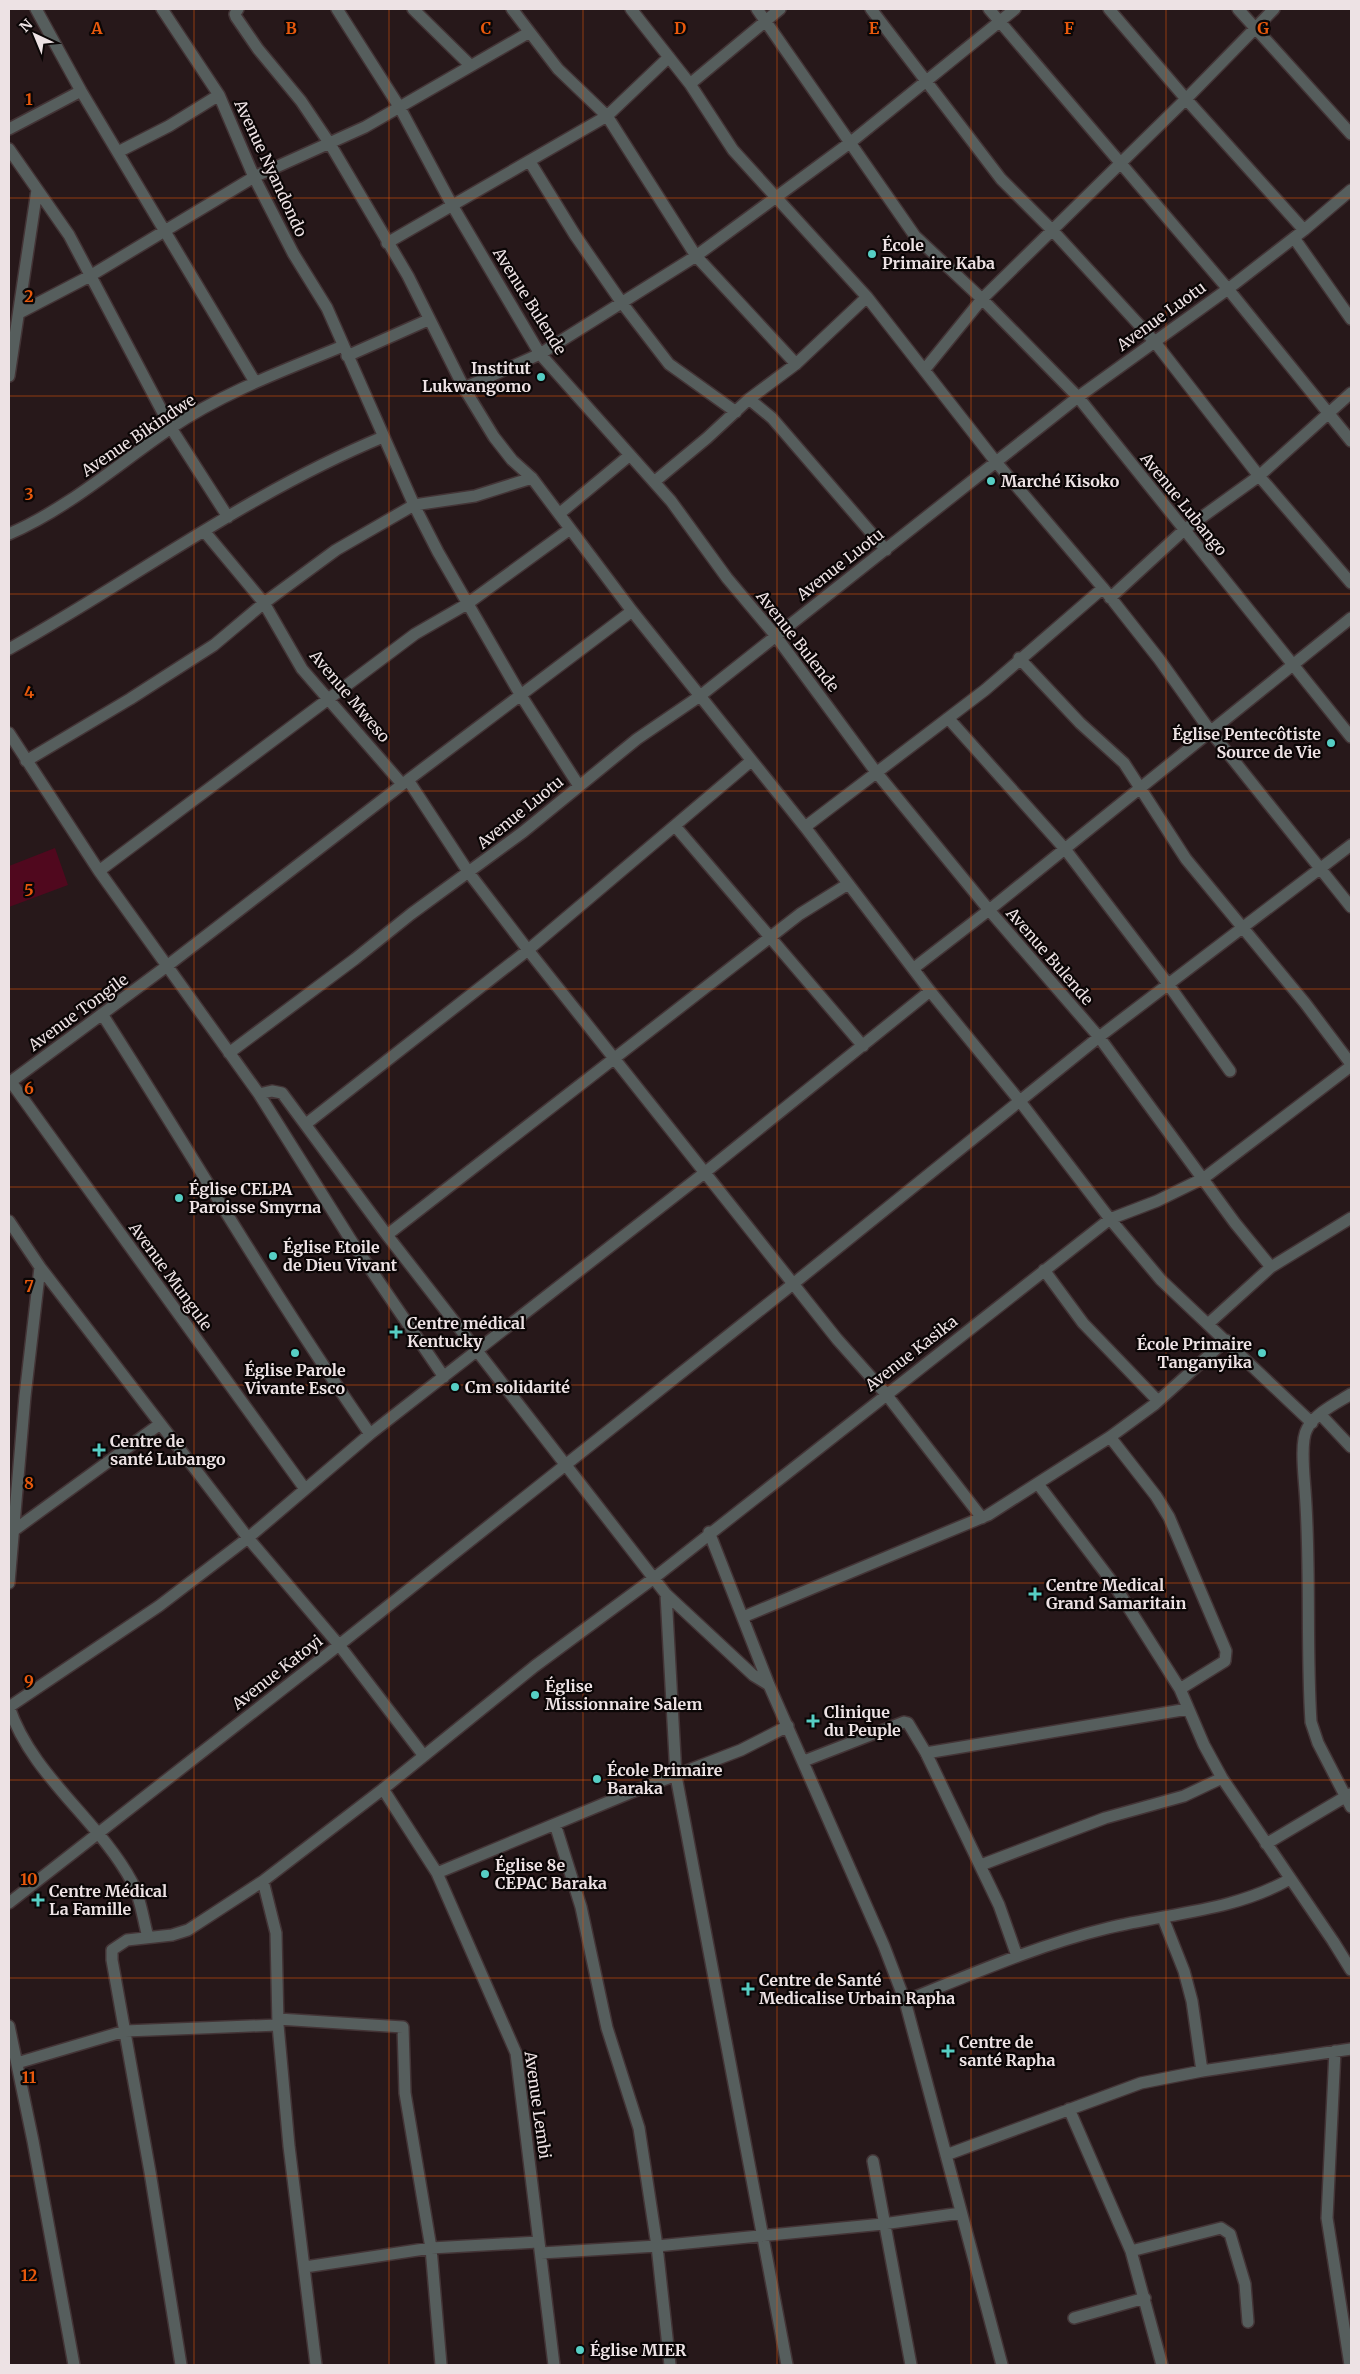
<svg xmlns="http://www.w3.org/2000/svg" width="1360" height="2374" font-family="Merriweather,serif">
<rect width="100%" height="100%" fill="#27181a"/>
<!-- green -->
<path fill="#50081e" d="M 55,848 L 68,885 L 9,907 L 9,866 Z"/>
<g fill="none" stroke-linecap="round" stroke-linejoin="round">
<defs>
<path id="minor" d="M 36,9 L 81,91 L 255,382
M 162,9 L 219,95 L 254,177 L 293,253 L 327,308 L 414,505 L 438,552 L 520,694 L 579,786
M 238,9 L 235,14 L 236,17 L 258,49 L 301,101 L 330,144 L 408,276 L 464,388 L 494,437 L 512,460 L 532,478 L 632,611 L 805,827 L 930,991 L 1019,1100 L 1110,1219 L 1161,1280 L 1312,1423
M 337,9 L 400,108 L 452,205 L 540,354 L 671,501 L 727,578 L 775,635 L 876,772 L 989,910 L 1099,1037 L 1235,1223 L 1271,1267
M 413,9 L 470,65
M 512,9 L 558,69 L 607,116 L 696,256 L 796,364
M 631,9 L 690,84 L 733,150 L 867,297 L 996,462 L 1103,588 L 1159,659 L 1211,732 L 1351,907
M 757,9 L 915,236 L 982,299 L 1078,397 L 1351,737
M 871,9 L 1001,179 L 1053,231 L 1154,341 L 1259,476 L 1351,583
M 989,9 L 1228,289 L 1351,441
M 1109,9 L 1186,99 L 1304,230
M 1238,9 L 1351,134
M 690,84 L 780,9
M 9,129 L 81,91
M 9,149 L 69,235 L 171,428 L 228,517
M 118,152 L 169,126 L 219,95
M 530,162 L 575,235 L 622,303 L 669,364 L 736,412
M 1294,238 L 1351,319
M 387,243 L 607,116 L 669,57
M 19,313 L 90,276 L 254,177 L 365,127 L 528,33
M 347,356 L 428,320
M 925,369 L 982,299 L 1186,99 L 1274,9
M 9,376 L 37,190
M 464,388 L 540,354 L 696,256 L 851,142 L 1015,9
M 749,399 L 772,418 L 886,550
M 654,482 L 707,438 L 749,399 L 796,364 L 867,297
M 559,514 L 630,455
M 204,531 L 264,603 L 302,669 L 402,784
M 9,534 C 69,508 118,464 171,428 C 224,392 285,370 343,346
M 1110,598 L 1184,530 L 1259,476 L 1351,393
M 9,649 C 134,579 250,492 383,437
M 1019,658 L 1080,723 L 1124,763 L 1186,859 L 1305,1003 L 1351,1064
M 948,718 L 1065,849 L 1168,984 L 1230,1071
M 9,733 L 99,871 L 259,1094 L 354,1245 L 444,1377
M 26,761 L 130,699 L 214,645 L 264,603 L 336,550 L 414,505 L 475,496 L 532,478
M 408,780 L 469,873 L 528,950 L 837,1339 L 886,1394 L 982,1518
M 675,826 L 863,1046
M 805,827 L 985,690 L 1103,588
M 99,871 L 415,634 L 467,604 L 570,529
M 914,968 L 989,910 L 1351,618
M 102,1014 C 192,1154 275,1298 370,1434
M 229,1053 L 355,959 L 411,914 L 523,832 L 637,739 L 700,696 L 1078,397 L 1228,289 L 1304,230 L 1351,190
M 11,1082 L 305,1489
M 9,1083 L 167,966 L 408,780 L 632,611
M 259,1094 L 272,1091 L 282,1093 L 387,1235 L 666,1594 L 753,1675 L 769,1685
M 306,1124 L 528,950 L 751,761
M 9,1221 L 40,1267 L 248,1538 L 339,1645 L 424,1756
M 387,1235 L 800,914 L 848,884
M 1044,1270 L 1083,1323 L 1158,1401
M 1208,1324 L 1271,1267 L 1351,1218
M 1351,1394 C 1337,1403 1315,1413 1307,1429 C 1300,1441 1304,1475 1305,1490 C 1311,1567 1306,1645 1311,1722 L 1318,1743 L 1351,1807
M 1320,1414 L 1351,1447
M 1110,1437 L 1156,1496 L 1169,1517 L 1226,1651 L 1225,1661 L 1180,1689
M 1038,1484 L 1113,1583 L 1180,1689 L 1204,1745 L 1222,1778 L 1333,1941 L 1351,1970
M 13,1531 L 160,1424
M 709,1532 L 769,1685 L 884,1946 L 905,2001 L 1002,2365
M 9,1583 L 25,1396 L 40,1267
M 666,1594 L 676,1776 L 787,2365
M 743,1617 L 988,1515 L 1110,1437 L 1155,1404 L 1226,1340
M 9,1707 L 159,1606 L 248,1538 L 370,1434 L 703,1174 L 930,991
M 9,1707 C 32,1776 98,1819 132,1882 C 141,1898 143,1920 148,1937
M 926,1753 L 1188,1709
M 804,1761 L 904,1722 L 908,1723 L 926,1753 L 999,1905 L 1017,1956
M 383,1789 L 437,1873 L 516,2053 L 554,2365
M 555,1824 L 581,1907 L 607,2028 L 639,2128 L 657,2246 L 670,2365
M 1266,1844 L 1350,1794
M 981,1865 L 1105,1818 L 1184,1796 L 1222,1778
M 437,1873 L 637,1790 L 741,1750 L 788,1726
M 263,1881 L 276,1933 L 278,2025 L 289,2146 L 316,2365
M 9,1903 L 339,1645 L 793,1284 L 1099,1037 L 1351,845
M 1163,1918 L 1184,1971 L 1192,2001 L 1202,2071
M 905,2001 C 972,1974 1038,1945 1108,1928 C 1170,1913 1234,1911 1290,1879
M 278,2019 L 403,2027 L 405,2093 L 431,2248 L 441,2365
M 9,2026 L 33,2141 L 74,2365
M 1335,2051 L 1327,2218 L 1350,2365
M 17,2063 L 125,2031 L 278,2025
M 1069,2109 L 1131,2251 L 1162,2365
M 946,2155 L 1141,2083 L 1202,2071 L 1351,2049
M 873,2161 L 911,2365
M 1131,2251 L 1221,2228 L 1230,2234 L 1245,2284 L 1248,2322
M 541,2253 L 657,2246 L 883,2224 L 961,2213
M 305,2267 L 431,2248 L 538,2242
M 1074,2318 L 1145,2298
M 181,2365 L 150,2172 L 112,1960 L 112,1950 L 127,1940 L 172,1935 L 188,1930 L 263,1881 L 383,1789 L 535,1666 L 654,1578 L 1110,1219 L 1157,1201 L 1204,1178 L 1351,1066"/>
</defs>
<!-- minor casing -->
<use href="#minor" stroke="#433436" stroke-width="14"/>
<!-- minor -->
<use href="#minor" stroke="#565e5d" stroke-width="11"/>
</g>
<!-- grid -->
<path fill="none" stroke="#e8590c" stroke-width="1" stroke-opacity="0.55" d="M 194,9 L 194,2365M 389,9 L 389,2365M 583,9 L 583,2365M 777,9 L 777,2365M 971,9 L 971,2365M 1166,9 L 1166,2365M 9,198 L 1351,198M 9,396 L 1351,396M 9,594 L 1351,594M 9,791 L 1351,791M 9,989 L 1351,989M 9,1187 L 1351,1187M 9,1385 L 1351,1385M 9,1583 L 1351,1583M 9,1780 L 1351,1780M 9,1978 L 1351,1978M 9,2176 L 1351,2176"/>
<!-- markers -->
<g fill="#56cec4" stroke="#0b0606" stroke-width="2">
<circle cx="872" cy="254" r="5"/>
<circle cx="541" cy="377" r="5"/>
<circle cx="991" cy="481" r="5"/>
<circle cx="1331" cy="743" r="5"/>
<circle cx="179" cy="1198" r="5"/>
<circle cx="273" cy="1256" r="5"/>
<path d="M393.5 1324.5h5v5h5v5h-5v5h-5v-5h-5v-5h5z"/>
<circle cx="295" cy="1353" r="5"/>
<circle cx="1262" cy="1353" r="5"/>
<circle cx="455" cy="1387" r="5"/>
<path d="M96.5 1442.5h5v5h5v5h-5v5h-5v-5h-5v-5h5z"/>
<path d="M1032.5 1586.5h5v5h5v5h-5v5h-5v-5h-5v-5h5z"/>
<circle cx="535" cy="1695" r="5"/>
<path d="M810.5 1713.5h5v5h5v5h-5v5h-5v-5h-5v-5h5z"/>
<circle cx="597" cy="1779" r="5"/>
<circle cx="485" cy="1874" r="5"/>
<path d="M35.5 1892.5h5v5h5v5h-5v5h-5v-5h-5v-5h5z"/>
<path d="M745.5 1981.5h5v5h5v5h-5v5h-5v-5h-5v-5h5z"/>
<path d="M945.5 2043.5h5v5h5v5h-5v5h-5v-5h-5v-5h5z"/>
<circle cx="580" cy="2350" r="5"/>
</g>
<g text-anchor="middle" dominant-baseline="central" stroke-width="4.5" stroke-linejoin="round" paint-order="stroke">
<!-- street labels -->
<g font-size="16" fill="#ede2e4" stroke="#0b0606">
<text transform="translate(271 168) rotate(65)">Avenue Nyandondo</text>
<text transform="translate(530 301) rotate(58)">Avenue Bulende</text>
<text transform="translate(1161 316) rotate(-36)">Avenue Luotu</text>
<text transform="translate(138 435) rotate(-34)">Avenue Bikindwe</text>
<text transform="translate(1184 504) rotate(51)">Avenue Lubango</text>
<text transform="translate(840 564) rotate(-38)">Avenue Luotu</text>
<text transform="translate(798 641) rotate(52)">Avenue Bulende</text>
<text transform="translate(350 696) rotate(50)">Avenue Mweso</text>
<text transform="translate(520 812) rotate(-39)">Avenue Luotu</text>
<text transform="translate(1050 956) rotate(49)">Avenue Bulende</text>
<text transform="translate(78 1012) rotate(-36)">Avenue Tongile</text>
<text transform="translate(171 1276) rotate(54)">Avenue Mungule</text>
<text transform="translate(911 1353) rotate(-38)">Avenue Kasika</text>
<text transform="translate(277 1672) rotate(-38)">Avenue Katoyi</text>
<text transform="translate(538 2105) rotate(82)">Avenue Lembi</text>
</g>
<!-- poi labels -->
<g font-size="16" font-weight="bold" fill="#ede2e4" stroke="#0b0606" text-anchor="start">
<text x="882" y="245">École<tspan x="882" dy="18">Primaire Kaba</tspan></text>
<text x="531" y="368" text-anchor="end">Institut<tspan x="531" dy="18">Lukwangomo</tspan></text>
<text x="1001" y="481">Marché Kisoko</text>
<text x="1321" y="734" text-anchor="end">Église Pentecôtiste<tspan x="1321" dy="18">Source de Vie</tspan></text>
<text x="189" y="1189">Église CELPA<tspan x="189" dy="18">Paroisse Smyrna</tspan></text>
<text x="283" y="1247">Église Etoile<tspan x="283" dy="18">de Dieu Vivant</tspan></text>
<text x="407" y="1323">Centre médical<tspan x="407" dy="18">Kentucky</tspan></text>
<text x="1252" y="1344" text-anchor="end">École Primaire<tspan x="1252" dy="18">Tanganyika</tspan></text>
<text x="295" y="1370" text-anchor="middle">Église Parole<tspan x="295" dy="18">Vivante Esco</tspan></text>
<text x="465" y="1387">Cm solidarité</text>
<text x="110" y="1441">Centre de<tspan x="110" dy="18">santé Lubango</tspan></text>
<text x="1046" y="1585">Centre Medical<tspan x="1046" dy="18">Grand Samaritain</tspan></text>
<text x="545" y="1686">Église<tspan x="545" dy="18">Missionnaire Salem</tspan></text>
<text x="824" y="1712">Clinique<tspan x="824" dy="18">du Peuple</tspan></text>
<text x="607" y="1770">École Primaire<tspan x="607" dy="18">Baraka</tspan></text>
<text x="495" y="1865">Église 8e<tspan x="495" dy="18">CEPAC Baraka</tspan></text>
<text x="49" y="1891">Centre Médical<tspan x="49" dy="18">La Famille</tspan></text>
<text x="759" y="1980">Centre de Santé<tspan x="759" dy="18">Medicalise Urbain Rapha</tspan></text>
<text x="959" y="2042">Centre de<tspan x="959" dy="18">santé Rapha</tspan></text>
<text x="590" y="2350">Église MIER</text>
</g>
</g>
<g font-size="16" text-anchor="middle" font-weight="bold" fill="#e8590c" stroke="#0b0606" stroke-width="4.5" stroke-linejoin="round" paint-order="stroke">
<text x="97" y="34">A</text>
<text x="291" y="34">B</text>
<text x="486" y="34">C</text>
<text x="680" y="34">D</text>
<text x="874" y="34">E</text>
<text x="1069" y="34">F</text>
<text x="1263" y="34">G</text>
<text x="29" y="105">1</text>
<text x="29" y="302">2</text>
<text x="29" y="500">3</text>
<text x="29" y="698">4</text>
<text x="29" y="896">5</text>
<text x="29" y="1094">6</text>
<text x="29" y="1292">7</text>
<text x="29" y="1489">8</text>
<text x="29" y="1687">9</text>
<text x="29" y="1885">10</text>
<text x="29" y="2083">11</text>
<text x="29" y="2281">12</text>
</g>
<!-- border -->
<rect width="1360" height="2374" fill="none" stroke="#ede2e4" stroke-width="20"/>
<!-- north arrow -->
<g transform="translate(35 35) rotate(316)" stroke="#0b0606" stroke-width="4" paint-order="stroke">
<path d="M0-4L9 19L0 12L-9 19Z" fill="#ede2e4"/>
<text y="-8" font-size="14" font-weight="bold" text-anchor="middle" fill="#ede2e4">N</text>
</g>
</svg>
